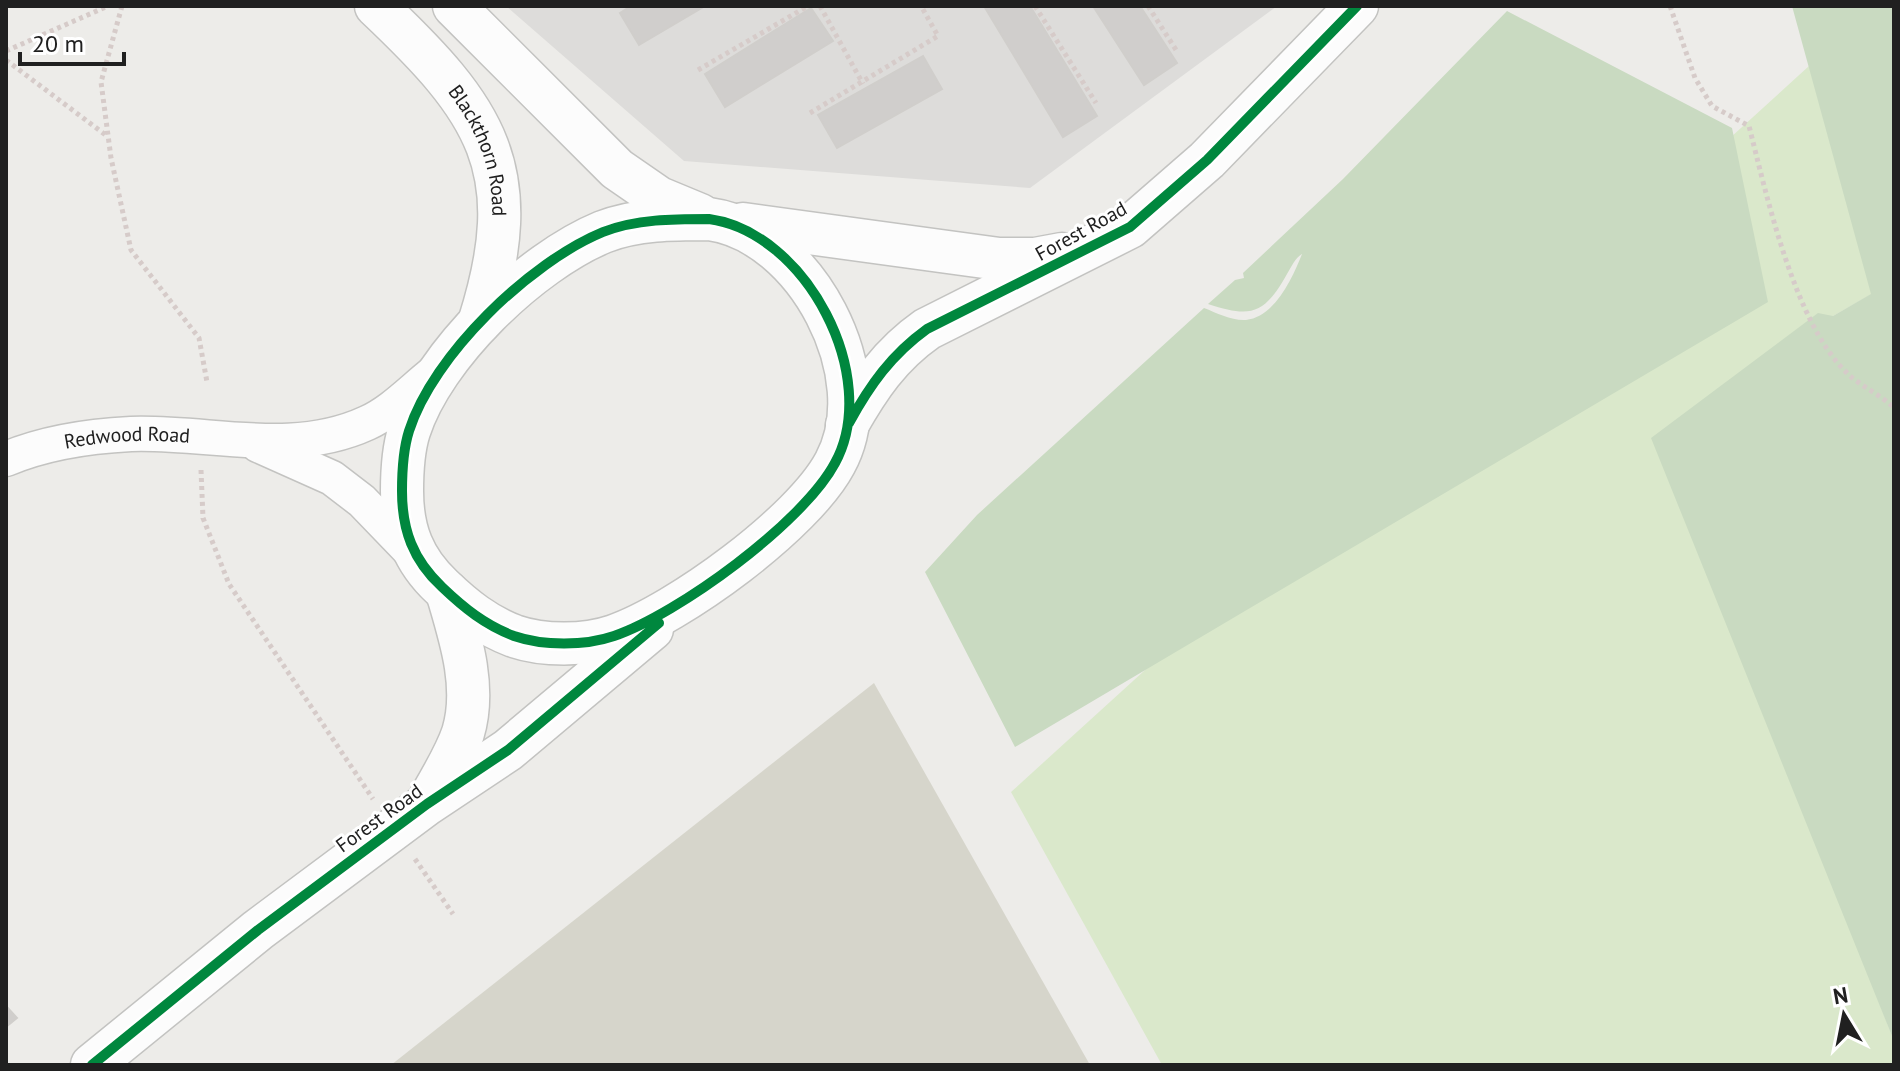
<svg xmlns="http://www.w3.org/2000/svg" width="1900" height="1071" font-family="'PT Sans',sans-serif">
<rect width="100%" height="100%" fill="#edece9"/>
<!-- residential -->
<path fill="#dddcda" d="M 506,6 L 1277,6 L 1030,188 L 684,161 Z"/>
<!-- construction -->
<path fill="#d6d5cb" d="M 874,683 L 1090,1065 L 391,1065 Z"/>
<!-- grass -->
<path fill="#dae8cb" d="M 1809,66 L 1872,294 L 1833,316 L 1819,847 L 1894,1041 L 1894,1065 L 1162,1065 L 1011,792 Z"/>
<!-- forest -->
<path fill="#c9dac1" d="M 1792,6 L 1894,6 L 1894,1041 L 1651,438 L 1818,313 L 1833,316 L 1871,294 Z
M 1507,11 L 1732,128 L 1768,302 L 1015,747 L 925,572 L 977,515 L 1204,308 C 1217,313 1232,321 1246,320 C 1275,317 1293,277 1302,254 C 1295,258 1292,266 1287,274 C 1264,315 1251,318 1208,304 L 1235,280 L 1244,278 L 1243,273 L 1343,179 Z"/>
<!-- building -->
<path fill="#d0cecc" stroke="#d0cecb" stroke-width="2" d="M 631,6 L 705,6 L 639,45 L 620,13 Z
M 984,6 L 1030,6 L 1097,116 L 1063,137 Z
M 1093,6 L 1140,6 L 1177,63 L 1144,85 Z
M 811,8 L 833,41 L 725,107 L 705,74 Z
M 923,56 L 942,89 L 837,148 L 818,115 Z
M 6,1006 L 17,1018 L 6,1027 Z"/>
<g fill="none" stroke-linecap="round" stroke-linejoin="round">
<defs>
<g id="minor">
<path d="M 258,445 L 332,478 L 362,501 L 415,556"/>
<path id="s1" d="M 6,459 C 44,443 90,436 131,434 C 209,431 291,458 367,423 C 392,412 413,389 435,372"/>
</g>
<g id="tertiary">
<path id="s2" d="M 376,6 C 486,110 528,169 479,323"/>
<path d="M 454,6 L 617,169 L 659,198 L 700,215"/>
<path d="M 709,219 C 806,232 882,377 835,463 C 803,523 678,614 614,636 C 585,646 543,646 514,636 C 485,625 464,608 442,587 C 413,560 402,530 402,491 C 402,471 403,450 409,431 C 433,355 530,262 603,232 C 636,219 674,219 709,219 Z"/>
<path d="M 743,224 L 999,259 L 1035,259 L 1062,254"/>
<path d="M 847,425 C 869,386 890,355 927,329 L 1130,227 L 1207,160 L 1357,6"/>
<path d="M 429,800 C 441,778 455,757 463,733 C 477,687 460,636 447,592"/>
<path d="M 92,1065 L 258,930 L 427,804 L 508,750 L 652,629"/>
</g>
</defs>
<!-- minor casing -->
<use href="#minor" stroke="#c3c3c1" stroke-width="37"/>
<!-- tertiary casing -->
<use href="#tertiary" stroke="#c3c3c1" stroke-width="45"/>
<!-- path -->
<path stroke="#d6cbc9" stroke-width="5" stroke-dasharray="4 4" stroke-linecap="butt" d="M 122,6 L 101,82 L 111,158 L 131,250 L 199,338 L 207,382
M 820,6 L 863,84
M 1035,6 L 1096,103
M 1148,6 L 1178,53
M 1670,6 L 1695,78 L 1712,106 L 1749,126 C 1767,197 1794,320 1845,371 C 1859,386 1879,393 1894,408
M 6,51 L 108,6
M 6,60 L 107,136
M 698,70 L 808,6
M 810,113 L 938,36 L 921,6
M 201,470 L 203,518 L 229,584 L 373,799
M 415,859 L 453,914"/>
<!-- minor -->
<use href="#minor" stroke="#fcfcfc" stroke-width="34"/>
<!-- tertiary -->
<use href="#tertiary" stroke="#fcfcfc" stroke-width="42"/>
<defs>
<path id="cycleway" d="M 709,219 C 806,232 882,377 835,463 C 803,523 678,614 614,636 C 585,646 543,646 514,636 C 485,625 464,608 442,587 C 413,560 402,530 402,491 C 402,471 403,450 409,431 C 433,355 530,262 603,232 C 636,219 674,219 709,219 Z
M 849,423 C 870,385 891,355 927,329 L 1130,227 L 1207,160 L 1357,6
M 92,1065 L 258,930 L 427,804 L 508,750 L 659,623"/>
</defs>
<!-- cycleway casing -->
<use href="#cycleway" stroke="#fff" stroke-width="15"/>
<!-- cycleway -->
<use href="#cycleway" stroke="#00873e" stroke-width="10"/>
</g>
<g text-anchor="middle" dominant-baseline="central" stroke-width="6" stroke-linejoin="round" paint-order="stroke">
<!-- street labels -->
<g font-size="20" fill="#202020" stroke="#fff">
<text stroke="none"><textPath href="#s2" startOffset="182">Blackthorn Road</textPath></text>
<text transform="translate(1081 231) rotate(-29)">Forest Road</text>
<text stroke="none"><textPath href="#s1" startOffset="124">Redwood Road</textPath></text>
<text transform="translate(379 818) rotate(-36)">Forest Road</text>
</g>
</g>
<!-- border -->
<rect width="1900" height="1071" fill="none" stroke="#202020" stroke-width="16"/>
<!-- north arrow -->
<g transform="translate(1844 1015) rotate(350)" stroke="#ffffff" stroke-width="6" paint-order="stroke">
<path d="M0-6L14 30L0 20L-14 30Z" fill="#202020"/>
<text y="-12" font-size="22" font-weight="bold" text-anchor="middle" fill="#202020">N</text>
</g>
<!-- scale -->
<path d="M20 52v12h104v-12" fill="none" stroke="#202020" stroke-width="4"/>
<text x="32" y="52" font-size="24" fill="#202020" stroke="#ffffff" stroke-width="6" paint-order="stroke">20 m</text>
</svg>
